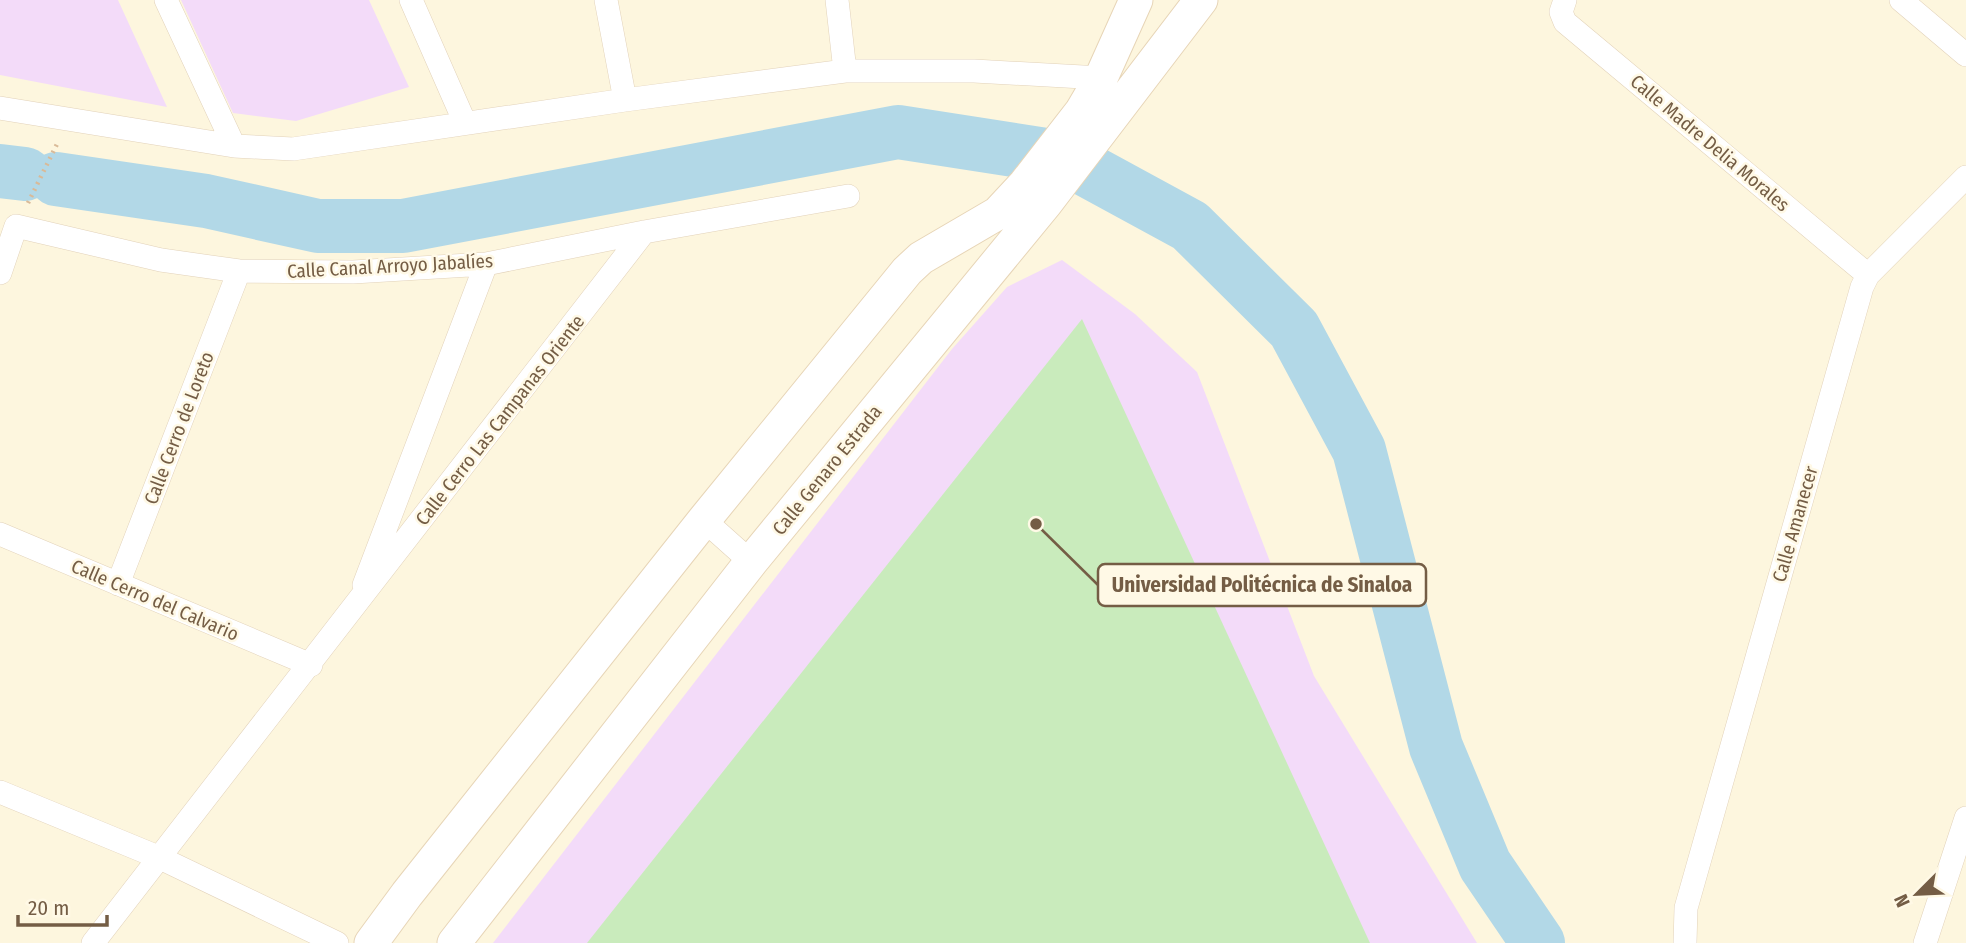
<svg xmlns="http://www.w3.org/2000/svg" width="1966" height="943" font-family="'Fira Sans Condensed',sans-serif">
<rect width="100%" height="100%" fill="#fdf6de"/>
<!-- education -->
<path fill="#f3dbf9" d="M 0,0 L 118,0 L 167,107 L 0,75 Z
M 181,0 L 369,0 L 409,87 L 296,121 L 233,113 Z
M 1062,260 L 1135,314 L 1197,372 L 1314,676 L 1477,943 L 493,943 L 952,349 L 1007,287 Z"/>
<!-- green -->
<path fill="#c9ebbc" d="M 1082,319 L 1370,943 L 587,943 Z"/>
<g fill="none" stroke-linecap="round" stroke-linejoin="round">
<!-- river -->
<path stroke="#b2d8e7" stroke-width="54" d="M 0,171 L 25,174
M 56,179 L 206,201 L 318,226 L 403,226 L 898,132 L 1065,158 L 1190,226 L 1294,329 L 1359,450 L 1436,747 L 1485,865 L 1538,943"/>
<defs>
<path id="street" d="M 166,0 L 234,146
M 411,0 L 465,123
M 606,0 L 625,100
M 837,0 L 845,71
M 1565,0 L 1561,12 L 1565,22 L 1868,275
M 1901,0 L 1966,55
M 0,108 L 234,146 L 293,149 L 625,100 L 845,71 L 974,71 L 1101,78
M 0,273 L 16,226 L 161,260 L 239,271 L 353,272 L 486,264 L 644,232 L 848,196
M 704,520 L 751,562
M 0,534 L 311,665
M 118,584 L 239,271
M 364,585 L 486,264
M 0,792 L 158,857 L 337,943
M 93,943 L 644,232
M 1685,943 L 1686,908 L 1862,287 L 1868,275 L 1966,177
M 1925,943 L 1966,818"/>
<path id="secondary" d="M 371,943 L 407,894 L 704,520 L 907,271 L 921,258 L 998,213 L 1025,184 L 1081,112 L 1101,78 L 1136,0
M 454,943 L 751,562 L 1046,203 L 1201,0"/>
</defs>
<!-- street casing -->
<use href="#street" stroke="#e2d2ba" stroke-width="24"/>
<!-- secondary casing -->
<use href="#secondary" stroke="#e7d5b7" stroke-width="35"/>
<!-- path -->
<path stroke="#d9ba98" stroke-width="4.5" stroke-dasharray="2 5" stroke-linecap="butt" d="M 28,203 L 58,142"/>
<!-- street -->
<use href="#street" stroke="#fff" stroke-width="23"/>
<!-- secondary -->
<use href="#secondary" stroke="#fff" stroke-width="33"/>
</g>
<g text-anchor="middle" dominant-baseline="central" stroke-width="5" stroke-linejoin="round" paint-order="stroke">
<!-- street labels -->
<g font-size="19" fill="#745d45" stroke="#fff9e6">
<text transform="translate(1710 143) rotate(40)">Calle Madre Delia Morales</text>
<text transform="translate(390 266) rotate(-3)">Calle Canal Arroyo Jabalíes</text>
<text transform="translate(500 420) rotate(-52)">Calle Cerro Las Campanas Oriente</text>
<text transform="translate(179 428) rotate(-69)">Calle Cerro de Loreto</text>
<text transform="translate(827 470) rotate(-51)">Calle Genaro Estrada</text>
<text transform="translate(1795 524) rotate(-74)">Calle Amanecer</text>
<text transform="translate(155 600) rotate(23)">Calle Cerro del Calvario</text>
</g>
</g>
<!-- callouts -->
<path fill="none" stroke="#745d45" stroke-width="2.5" d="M1036 524L1098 585"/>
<circle fill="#745d45" stroke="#fff9e6" stroke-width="2.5" cx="1036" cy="524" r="7"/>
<rect fill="#fff9e6" stroke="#745d45" stroke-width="2.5" x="1098" y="564" width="328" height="42" rx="7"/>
<g font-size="21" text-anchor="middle" font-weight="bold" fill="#745d45">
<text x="1262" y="592">Universidad Politécnica de Sinaloa</text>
</g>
<!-- north arrow -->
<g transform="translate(1917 894) rotate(246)" stroke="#fff9e6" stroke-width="5" paint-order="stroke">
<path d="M0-5L12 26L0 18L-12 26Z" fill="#745d45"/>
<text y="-10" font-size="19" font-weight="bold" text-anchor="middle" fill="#745d45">N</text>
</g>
<!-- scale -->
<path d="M18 915v10h89v-10" fill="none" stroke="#745d45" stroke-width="3.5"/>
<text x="28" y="915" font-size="21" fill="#745d45" stroke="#fff9e6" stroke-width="5" paint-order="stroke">20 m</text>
</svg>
